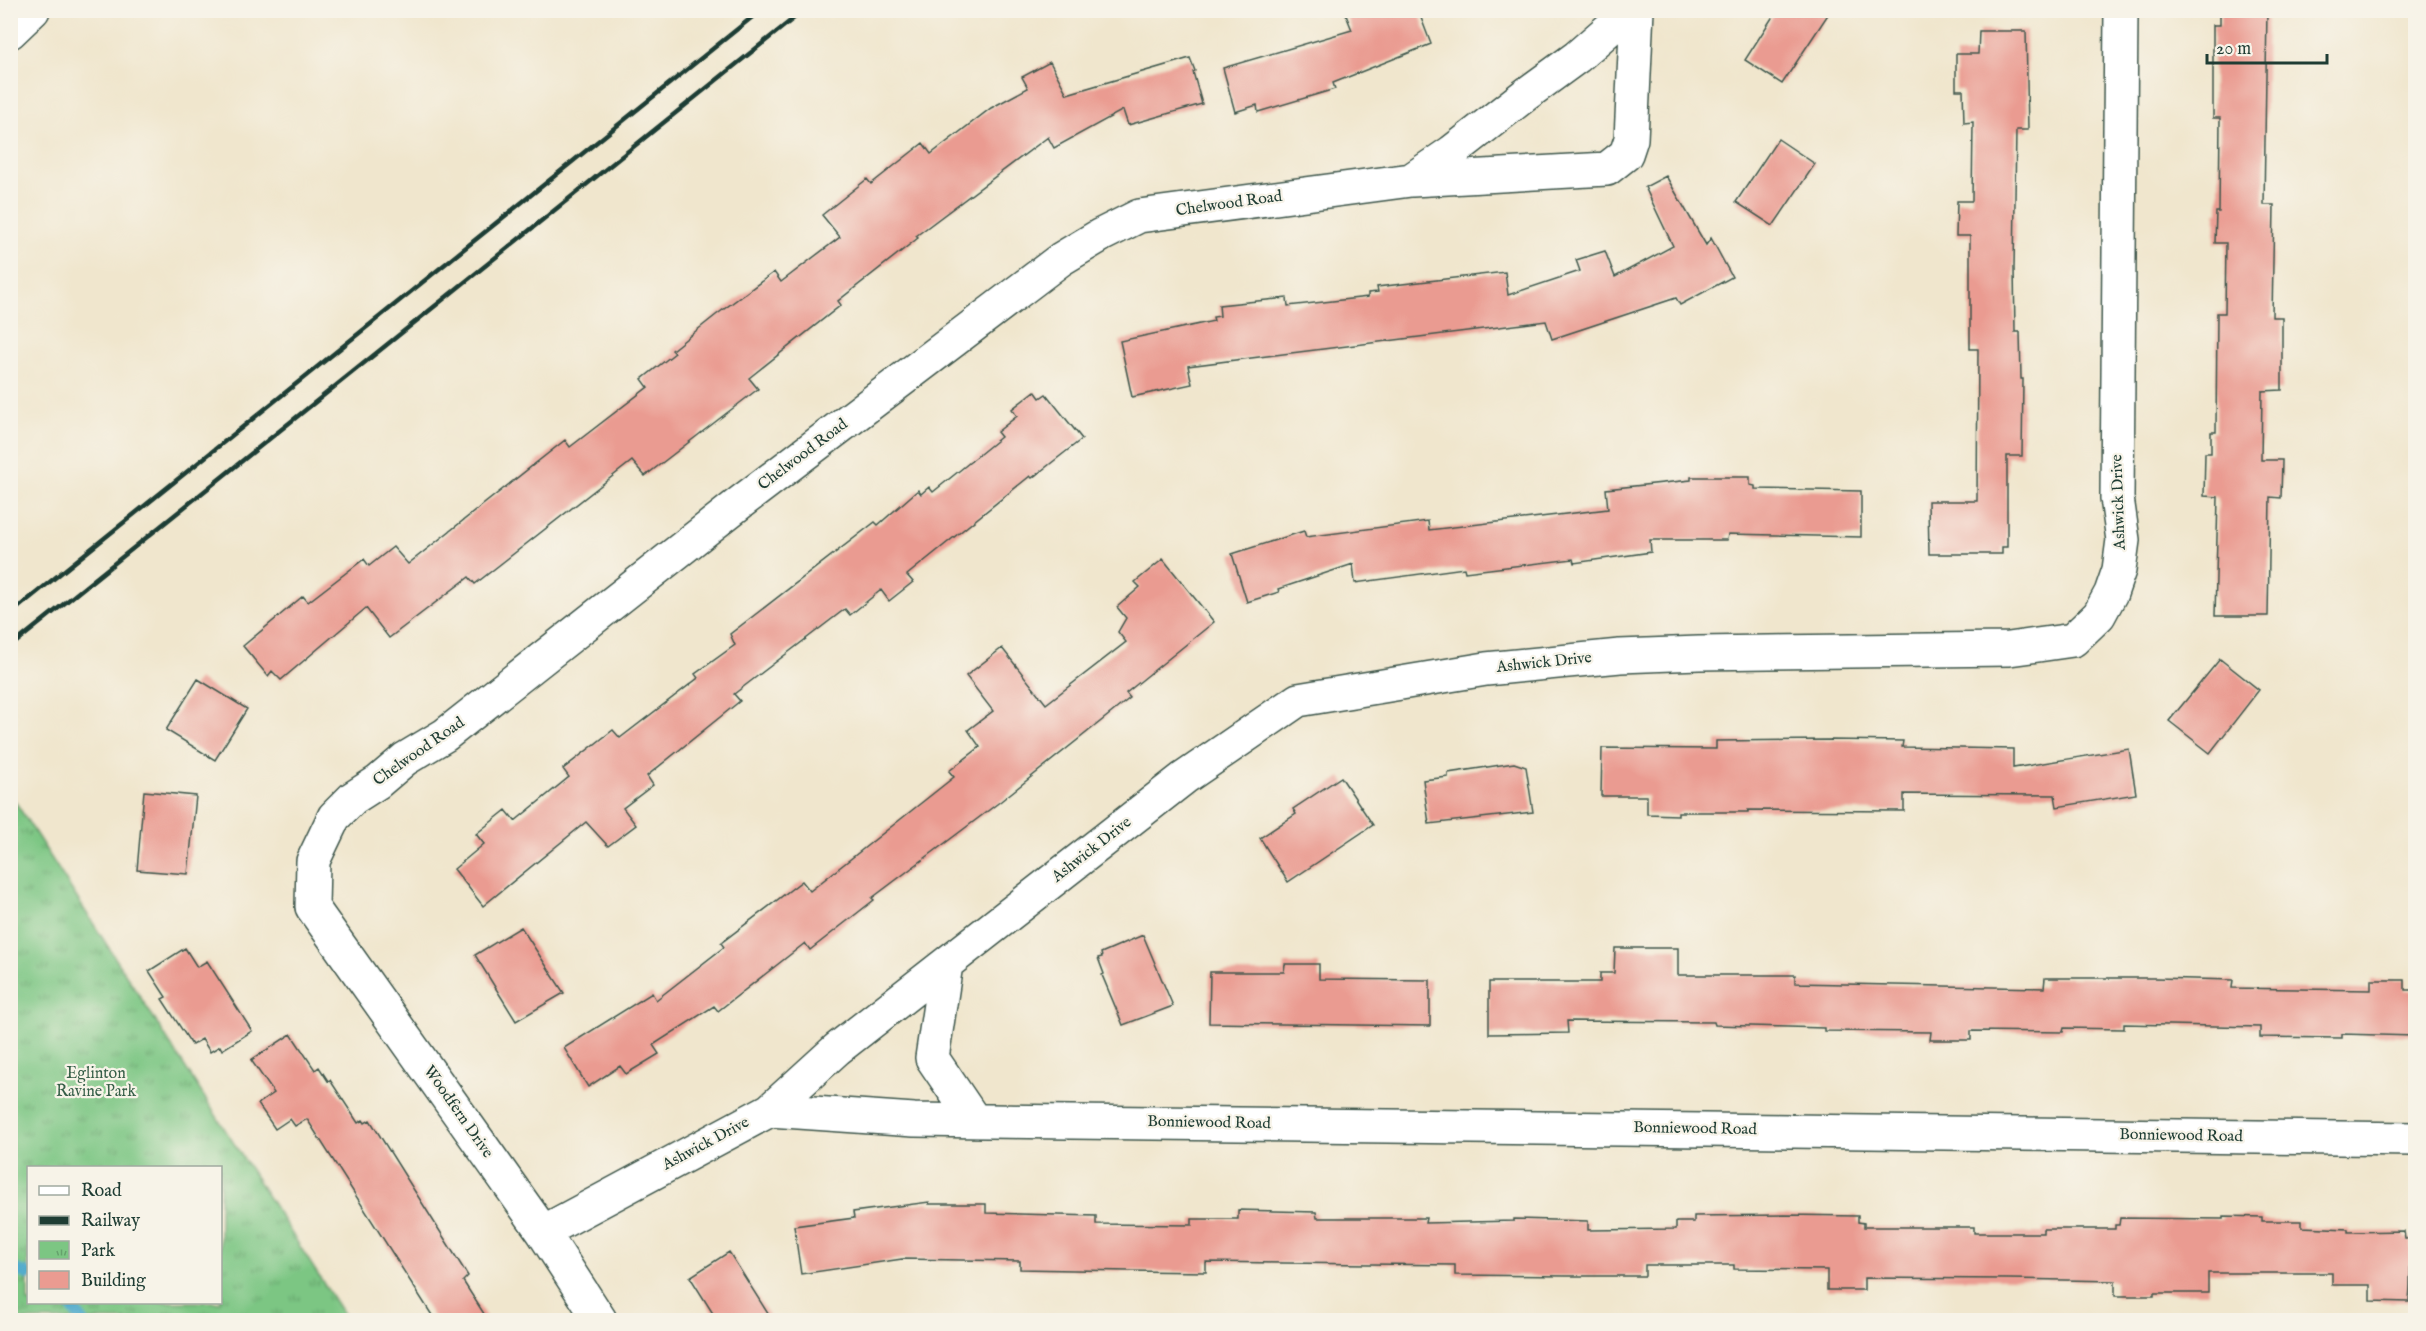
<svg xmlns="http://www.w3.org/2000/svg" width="2426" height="1331" font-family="'IM FELL English',serif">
<defs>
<pattern id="park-tufts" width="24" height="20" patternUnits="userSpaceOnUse" patternTransform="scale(1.5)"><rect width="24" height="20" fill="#7cc683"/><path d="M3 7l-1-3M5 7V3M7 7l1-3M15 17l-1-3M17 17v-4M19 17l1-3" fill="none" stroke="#65a26c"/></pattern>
</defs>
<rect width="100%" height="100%" fill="#f7f3e8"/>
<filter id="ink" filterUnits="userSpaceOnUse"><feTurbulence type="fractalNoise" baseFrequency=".0167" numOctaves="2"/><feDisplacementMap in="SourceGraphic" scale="12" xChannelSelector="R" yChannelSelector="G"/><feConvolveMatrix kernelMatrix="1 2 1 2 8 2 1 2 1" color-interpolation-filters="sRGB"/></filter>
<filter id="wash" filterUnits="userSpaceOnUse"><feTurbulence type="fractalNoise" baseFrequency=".008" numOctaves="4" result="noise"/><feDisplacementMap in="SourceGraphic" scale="24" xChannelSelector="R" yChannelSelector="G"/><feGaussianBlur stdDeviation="1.35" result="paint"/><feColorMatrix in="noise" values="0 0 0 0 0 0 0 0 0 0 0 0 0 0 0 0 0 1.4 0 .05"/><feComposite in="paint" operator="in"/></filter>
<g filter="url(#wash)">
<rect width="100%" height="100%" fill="#f0e6cd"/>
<!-- park -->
<path fill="url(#park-tufts)" stroke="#4e825c" stroke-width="1.5" fill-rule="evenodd" d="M 10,795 L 11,795 L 347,1320 L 11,1320 ZM 28,1168 L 220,1168 L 220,1302 L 28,1302 Z"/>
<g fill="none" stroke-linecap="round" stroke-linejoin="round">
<!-- stream -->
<path stroke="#4da9cb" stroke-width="12" d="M 10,1268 L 28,1274
M 67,1302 L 82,1320"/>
</g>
<g id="blocks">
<!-- building -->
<path fill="#ea9b91" d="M 1344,10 L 1418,10 L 1431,44 L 1333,83 L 1335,89 L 1258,112 L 1257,105 L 1235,112 L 1223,68 L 1352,30 Z
M 1777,10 L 1831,10 L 1782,84 L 1745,60 Z
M 2220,10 L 2267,10 L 2264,205 L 2274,205 L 2272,317 L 2282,317 L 2282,390 L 2262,391 L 2261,460 L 2282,460 L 2281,498 L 2270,497 L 2268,616 L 2215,616 L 2218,497 L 2204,496 L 2205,453 L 2211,453 L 2211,432 L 2216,432 L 2217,313 L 2225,313 L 2226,243 L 2215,243 L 2216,212 L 2219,212 L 2220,118 L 2213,118 L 2213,25 L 2220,25 Z
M 1979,31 L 2026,31 L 2028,130 L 2016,130 L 2014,268 L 2015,332 L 2020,332 L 2021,379 L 2023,379 L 2022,456 L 2007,456 L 2007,547 L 2002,547 L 2002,554 L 1929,554 L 1928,501 L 1977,501 L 1978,349 L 1970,349 L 1970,236 L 1956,236 L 1957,201 L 1972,201 L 1973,122 L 1964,123 L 1963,90 L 1956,90 L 1956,54 L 1978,54 Z
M 1190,58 L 1195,71 L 1193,72 L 1202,104 L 1128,125 L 1123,110 L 1054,148 L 1048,137 L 916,236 L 918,238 L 838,301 L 841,305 L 749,378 L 758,389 L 645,476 L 632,461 L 475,584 L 469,577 L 389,638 L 366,608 L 281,680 L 272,671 L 268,676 L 243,646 L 303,596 L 308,602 L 364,559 L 369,566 L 393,547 L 408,564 L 565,440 L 570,447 L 648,387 L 642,379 L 675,353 L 672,350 L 716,315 L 774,272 L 781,282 L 840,237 L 822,215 L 867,179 L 871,184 L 923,143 L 931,154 L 991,108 L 1028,88 L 1022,77 L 1050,62 L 1067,94 Z
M 1778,139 L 1815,164 L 1773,226 L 1736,202 Z
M 1666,176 L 1706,245 L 1711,238 L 1732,277 L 1680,305 L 1676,298 L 1552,339 L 1546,321 L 1188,366 L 1192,384 L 1132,397 L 1120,341 L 1214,321 L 1213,317 L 1220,316 L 1219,305 L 1287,298 L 1288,306 L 1368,297 L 1368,293 L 1378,292 L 1377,287 L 1505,272 L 1508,295 L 1580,271 L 1576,260 L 1605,251 L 1615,277 L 1673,246 L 1645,187 Z
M 1035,391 L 1040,398 L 1046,394 L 1082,439 L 1032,478 L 1030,476 L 907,575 L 913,582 L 889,601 L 881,590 L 850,615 L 845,609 L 734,694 L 740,701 L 647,776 L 653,785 L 623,808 L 636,825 L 608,846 L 586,822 L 483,906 L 454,869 L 484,844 L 476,834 L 506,810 L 515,821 L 569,777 L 563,769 L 613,730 L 620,738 L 698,678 L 695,674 L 735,645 L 730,634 L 875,522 L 878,525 L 918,490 L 921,494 L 929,487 L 933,492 L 1001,437 L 997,432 L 1017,416 L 1012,409 Z
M 1691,477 L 1750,477 L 1750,485 L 1755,486 L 1755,489 L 1861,491 L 1861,537 L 1728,534 L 1727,540 L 1650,540 L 1651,552 L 1574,563 L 1573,559 L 1465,572 L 1464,568 L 1355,583 L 1353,564 L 1278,589 L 1279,592 L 1247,602 L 1232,554 L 1304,531 L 1306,537 L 1428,521 L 1429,530 L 1608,509 L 1606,489 L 1691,480 Z
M 1163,559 L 1214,622 L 1126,693 L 1130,698 L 1001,801 L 872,898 L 874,900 L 810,950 L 805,943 L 718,1011 L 714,1006 L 653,1045 L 659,1054 L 626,1074 L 620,1066 L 588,1087 L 564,1048 L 652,993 L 656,1000 L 724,947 L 721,943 L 802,881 L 810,891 L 954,777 L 949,771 L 980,747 L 968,730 L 993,711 L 966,676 L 1002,648 L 1046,704 L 1126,642 L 1118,632 L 1126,618 L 1117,607 L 1140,587 L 1135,582 Z
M 2220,659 L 2259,690 L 2210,753 L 2169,721 Z
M 198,679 L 247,709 L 215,760 L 166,730 Z
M 1829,740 L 1903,741 L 1902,747 L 2013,749 L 2013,768 L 2129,749 L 2136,794 L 2057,807 L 2055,795 L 1904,794 L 1904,811 L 1748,810 L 1748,812 L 1678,812 L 1678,815 L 1647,814 L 1647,796 L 1601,796 L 1602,748 L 1716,749 L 1716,741 Z
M 1514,763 L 1526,767 L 1533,812 L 1429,824 L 1423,780 L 1448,777 L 1448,773 Z
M 1341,777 L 1373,825 L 1288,882 L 1260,838 L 1296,814 L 1293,809 Z
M 144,791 L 196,796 L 188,874 L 137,870 Z
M 521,927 L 564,993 L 516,1021 L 475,955 Z
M 1143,935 L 1173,1006 L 1123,1025 L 1102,975 L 1104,974 L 1098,958 L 1102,957 L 1101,953 Z
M 185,948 L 197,967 L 207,961 L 252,1031 L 222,1050 L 220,1046 L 210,1052 L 202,1039 L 192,1045 L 162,999 L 166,997 L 149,971 Z
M 1615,948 L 1678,948 L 1678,975 L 1795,975 L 1795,983 L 2044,988 L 2045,978 L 2155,978 L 2233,980 L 2232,988 L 2371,990 L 2371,980 L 2405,980 L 2405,990 L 2415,990 L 2415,1036 L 2342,1034 L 2342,1038 L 2260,1037 L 2260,1027 L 2124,1024 L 2124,1029 L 2064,1028 L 2063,1032 L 1971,1031 L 1971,1040 L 1930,1040 L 1931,1032 L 1824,1031 L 1824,1028 L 1715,1025 L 1714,1022 L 1567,1021 L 1568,1033 L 1489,1034 L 1489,982 L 1600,982 L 1600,973 L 1614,973 Z
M 1285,964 L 1319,964 L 1319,979 L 1430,980 L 1430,1026 L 1209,1023 L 1210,972 L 1284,972 Z
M 291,1034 L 315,1070 L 319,1067 L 328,1081 L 330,1080 L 358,1123 L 363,1120 L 365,1123 L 370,1120 L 468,1276 L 463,1281 L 488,1320 L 435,1320 L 307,1119 L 295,1126 L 290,1119 L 275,1129 L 258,1104 L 274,1093 L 251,1060 Z
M 929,1202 L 929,1204 L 986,1204 L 986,1213 L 1096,1216 L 1096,1224 L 1192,1225 L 1192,1219 L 1238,1219 L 1238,1210 L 1316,1212 L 1317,1218 L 1426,1218 L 1425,1223 L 1514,1221 L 1514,1219 L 1588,1221 L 1588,1230 L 1676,1229 L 1676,1222 L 1694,1222 L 1694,1216 L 1785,1215 L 1858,1216 L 1858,1222 L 1864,1223 L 1864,1227 L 1974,1227 L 1974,1233 L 2043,1233 L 2043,1229 L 2115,1229 L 2115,1225 L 2119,1225 L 2120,1218 L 2223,1219 L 2223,1216 L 2262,1217 L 2262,1221 L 2302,1221 L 2302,1227 L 2348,1229 L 2348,1232 L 2404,1231 L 2405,1238 L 2411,1238 L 2410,1286 L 2409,1302 L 2370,1301 L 2370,1285 L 2332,1285 L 2332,1273 L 2208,1273 L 2208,1293 L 2154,1293 L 2154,1296 L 2115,1296 L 2115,1281 L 2008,1279 L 1864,1278 L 1864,1290 L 1827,1290 L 1827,1270 L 1734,1269 L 1734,1265 L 1645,1265 L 1645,1276 L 1567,1276 L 1455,1275 L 1455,1265 L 1206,1262 L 1206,1272 L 1129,1271 L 1020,1269 L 1020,1261 L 902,1259 L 801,1274 L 794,1226 L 854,1218 L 853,1212 Z
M 729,1252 L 772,1320 L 717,1320 L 690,1277 Z"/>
</g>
</g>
<g filter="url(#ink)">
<use href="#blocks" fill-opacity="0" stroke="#3e564b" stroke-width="1.5"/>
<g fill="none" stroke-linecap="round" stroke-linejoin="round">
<defs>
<path id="minor" d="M 10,32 L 33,10
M 1412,180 L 1607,169 L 1626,154 L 1631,139 L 1637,10
M 946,964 L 932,1058 L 974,1120
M 770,1110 L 914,1120 L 2416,1139
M 543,1232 L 770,1110 L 837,1049 L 1184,778 L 1298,700 L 1486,669 L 1620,656 L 1699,653 L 2009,649 L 2073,640 L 2099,615 L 2111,593 L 2119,570 L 2123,540 L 2117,498 L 2121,10
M 600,1320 L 543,1232 L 312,907 L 313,861 L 334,817 L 353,798 L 378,782 L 405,759 L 445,735 L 741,502 L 1061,259 L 1101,235 L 1139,216 L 1411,180 L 1452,152 L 1525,95 L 1577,57 L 1631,10"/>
</defs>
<!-- minor casing -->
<use href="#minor" stroke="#3e564b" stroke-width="36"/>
<!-- minor -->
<use href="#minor" stroke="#fff" stroke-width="33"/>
<!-- rail -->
<path stroke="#1f3d34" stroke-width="4.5" d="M 10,614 L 761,10
M 10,647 L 804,10"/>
</g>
</g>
<g text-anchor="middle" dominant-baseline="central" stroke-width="4.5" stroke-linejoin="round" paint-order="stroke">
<!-- street labels -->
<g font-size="16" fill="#1f3d34" stroke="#f7f3e8">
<text transform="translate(1229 204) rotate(-8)">Chelwood Road</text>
<text transform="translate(803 455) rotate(-37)">Chelwood Road</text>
<text transform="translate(2119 502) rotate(-92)">Ashwick Drive</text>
<text transform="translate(1544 663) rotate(-6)">Ashwick Drive</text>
<text transform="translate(419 752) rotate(-35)">Chelwood Road</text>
<text transform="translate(1092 850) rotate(-38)">Ashwick Drive</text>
<text transform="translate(458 1112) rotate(55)">Woodfern Drive</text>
<text transform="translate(1209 1123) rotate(1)">Bonniewood Road</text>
<text transform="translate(1695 1129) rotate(1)">Bonniewood Road</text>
<text transform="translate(2181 1136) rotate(1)">Bonniewood Road</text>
<text transform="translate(706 1144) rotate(-28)">Ashwick Drive</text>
</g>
<!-- park labels -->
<g font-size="16" fill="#365f48" stroke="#f7f3e8">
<text x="96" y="1074">Eglinton<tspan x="96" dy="18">Ravine Park</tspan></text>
</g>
</g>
<!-- margin -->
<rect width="2426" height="1331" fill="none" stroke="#f7f3e8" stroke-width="36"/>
<!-- legend -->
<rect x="27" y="1166" width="195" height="138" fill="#f7f3e8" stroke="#a1aaa0" stroke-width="1.5"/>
<rect x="39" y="1186" width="30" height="9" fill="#ffffff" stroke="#a1aaa0" stroke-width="1.5"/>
<text x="81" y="1196" font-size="18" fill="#1f3d34">Road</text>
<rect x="39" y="1216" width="30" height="9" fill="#1f3d34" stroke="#a1aaa0" stroke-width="1.5"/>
<text x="81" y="1226" font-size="18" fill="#1f3d34">Railway</text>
<rect x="39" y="1241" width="30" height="18" fill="url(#park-tufts)" stroke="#a1aaa0" stroke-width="1.5"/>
<text x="81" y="1256" font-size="18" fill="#1f3d34">Park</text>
<rect x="39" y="1271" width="30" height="18" fill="#ea9b91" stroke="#a1aaa0" stroke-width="1.5"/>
<text x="81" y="1286" font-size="18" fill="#1f3d34">Building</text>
<!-- scale -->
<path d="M2207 54v9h120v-9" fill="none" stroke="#1f3d34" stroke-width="3"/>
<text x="2216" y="54" font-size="18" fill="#1f3d34" stroke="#f7f3e8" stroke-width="4.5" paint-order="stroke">20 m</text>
</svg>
